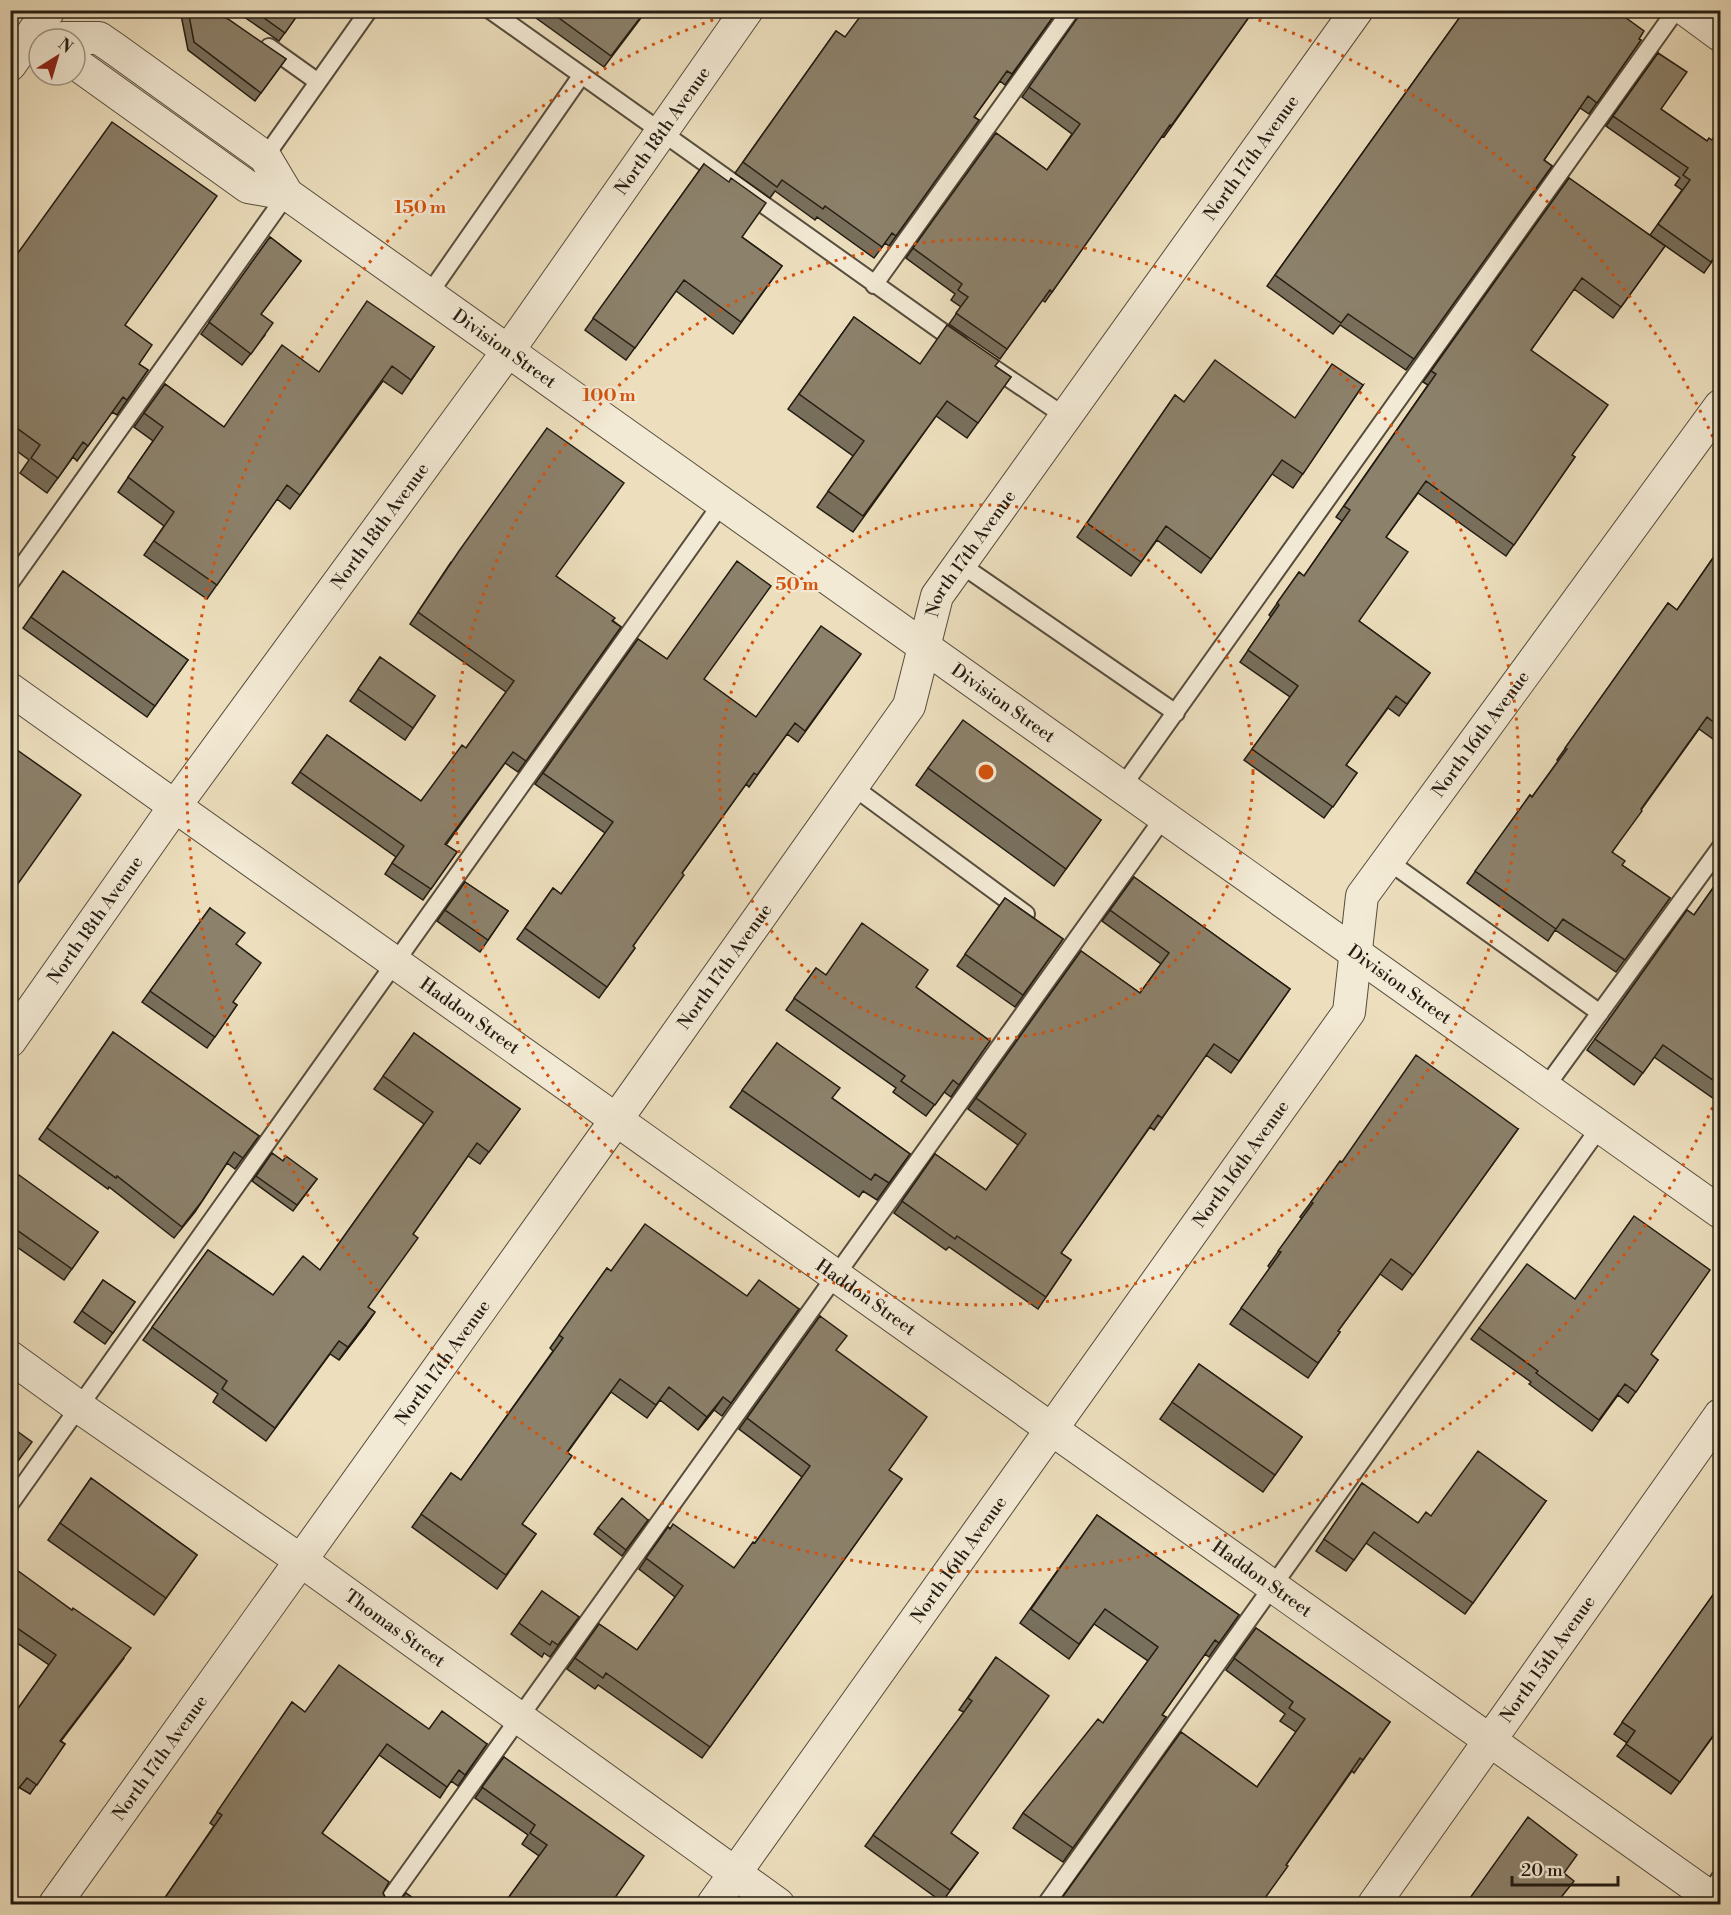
<svg xmlns="http://www.w3.org/2000/svg" width="1731" height="1915" font-family="'Libre Bodoni',serif">
<rect width="100%" height="100%" fill="#eddfbe"/>
<filter id="stains"><feTurbulence type="fractalNoise" baseFrequency=".00333" numOctaves="4"/><feColorMatrix values="0 0 0 0 .2 0 0 0 0 .09 0 0 0 0 .02 0 0 0 .5 -.17"/></filter>
<radialGradient id="worn" r=".72"><stop offset=".6" stop-color="#630" stop-opacity="0"/><stop offset="1" stop-color="#630" stop-opacity=".3"/></radialGradient>
<g fill="none" stroke-linecap="round" stroke-linejoin="round">
<defs>
<path id="service" d="M 490,10 L 961,345
M 269,47 L 318,82
M 265,157 L 369,10
M 874,285 L 1071,10
M 429,294 L 581,76
M 992,367 L 1066,417
M 960,564 L 1176,713
M 10,583 L 287,194
M 852,786 L 1026,914
M 1122,787 L 1676,10
M 1388,861 L 1600,1013
M 1545,1088 L 1720,848
M 10,1504 L 722,503
M 1704,1901 L 1720,1878
M 386,1904 L 1164,817
M 1046,1904 L 1600,1127"/>
<g id="minor">
<path d="M 1686,10 L 1720,35"/>
<path id="s1" d="M 63,38 L 99,38 L 115,49 L 265,157 L 287,194 L 1720,1212"/>
<path d="M 75,63 L 248,187 L 287,194"/>
<path d="M 10,65 L 49,10"/>
<path id="s2" d="M 10,689 L 1720,1904"/>
<path id="s3" d="M 10,1041 L 175,806 L 508,351 L 747,10"/>
<path id="s4" d="M 10,1357 L 79,1407 L 300,1560 L 778,1904"/>
<path id="s5" d="M 55,1904 L 616,1120 L 909,706 L 937,596 L 1357,10"/>
<path id="s6" d="M 713,1904 L 1349,1012 L 1362,896 L 1720,406"/>
<path id="s7" d="M 1374,1904 L 1720,1415"/>
</g>
</defs>
<!-- service casing -->
<use href="#service" stroke="#564d3d" stroke-width="20"/>
<!-- minor casing -->
<use href="#minor" stroke="#564d3d" stroke-width="34"/>
<!-- service -->
<use href="#service" stroke="#f3ead5" stroke-width="16"/>
<!-- minor -->
<use href="#minor" stroke="#f3ead5" stroke-width="32"/>
</g>
<!-- wall -->
<path fill="#786f5c" stroke="#231c12" stroke-width="1.5" d="M 180,10 L 210,10 L 286,59 L 255,101 L 188,50 Z
M 234,10 L 301,10 L 279,41 Z
M 525,10 L 647,10 L 604,67 Z
M 1058,10 L 1005,85 L 1000,81 L 974,117 L 979,120 L 889,246 L 885,243 L 874,258 L 817,217 L 815,220 L 775,191 L 770,198 L 735,173 L 836,31 L 845,37 Z
M 1081,10 L 1254,10 L 1164,137 L 1162,136 L 1045,302 L 1042,300 L 1000,359 L 949,324 L 961,307 L 951,300 L 955,294 L 906,258 L 996,133 L 1047,170 L 1072,134 L 1022,97 L 1080,16 Z
M 1465,10 L 1639,39 L 1641,40 L 1589,114 L 1580,108 L 1544,160 L 1552,166 L 1406,370 L 1340,325 L 1333,334 L 1267,286 Z
M 1658,53 L 1661,109 L 1707,141 L 1720,250 L 1704,273 L 1650,235 L 1682,190 L 1675,185 L 1680,178 L 1606,126 Z
M 704,164 L 742,237 L 782,266 L 733,334 L 676,291 L 626,360 L 585,330 Z
M 1569,178 L 1665,246 L 1613,318 L 1574,289 L 1531,350 L 1572,455 L 1575,457 L 1506,556 L 1418,493 L 1386,537 L 1359,621 L 1430,673 L 1399,716 L 1388,708 L 1346,765 L 1357,773 L 1324,818 L 1244,760 L 1290,697 L 1240,662 L 1271,617 L 1269,615 L 1299,572 L 1304,576 L 1342,521 L 1336,517 L 1428,385 L 1423,382 Z
M 270,237 L 301,261 L 261,314 L 265,335 L 242,365 L 201,334 Z
M 10,264 L 125,325 L 139,364 L 148,370 L 117,415 L 112,412 L 77,461 L 73,457 L 47,493 L 20,473 L 29,460 L 10,446 Z
M 854,317 L 920,364 L 995,366 L 1011,377 L 967,438 L 936,416 L 853,532 L 817,507 L 853,456 L 788,409 Z
M 434,347 L 402,394 L 383,381 L 290,509 L 277,499 L 207,599 L 144,555 L 164,526 L 118,492 L 153,441 L 134,427 L 165,384 L 224,427 L 319,372 Z
M 1363,385 L 1293,488 L 1272,474 L 1201,573 L 1157,540 L 1131,576 L 1077,537 L 1175,395 L 1184,402 L 1295,418 Z
M 1720,548 L 1720,744 L 1699,729 L 1641,810 L 1612,852 L 1622,865 L 1670,898 L 1616,972 L 1555,930 L 1548,941 L 1467,883 L 1530,795 L 1532,797 L 1558,761 L 1557,760 L 1668,603 L 1677,610 Z
M 451,562 L 556,576 L 621,627 L 518,772 L 505,763 L 446,845 L 457,852 L 423,900 L 385,874 L 396,857 L 292,783 L 327,735 L 421,801 L 466,748 L 506,692 L 410,624 Z
M 63,571 L 188,660 L 147,717 L 23,628 Z
M 638,639 L 667,659 L 704,680 L 756,717 L 861,654 L 798,742 L 787,734 L 749,787 L 746,784 L 682,873 L 633,946 L 635,948 L 599,998 L 517,939 L 553,888 L 561,894 L 605,833 L 535,784 Z
M 380,657 L 435,696 L 405,740 L 350,701 Z
M 928,768 L 1101,820 L 1054,886 L 916,785 Z
M 1134,877 L 1290,989 L 1231,1073 L 1206,1055 L 1154,1130 L 1150,1127 L 1061,1253 L 1071,1260 L 1038,1309 L 949,1247 L 946,1250 L 894,1213 L 935,1154 L 986,1190 L 1018,1145 L 968,1109 L 1081,951 L 1140,993 L 1161,964 L 1102,921 Z
M 1720,878 L 1720,1103 L 1654,1057 L 1634,1085 L 1587,1050 L 1687,910 L 1694,915 Z
M 465,882 L 508,911 L 480,952 L 437,921 Z
M 1005,898 L 1063,939 L 1015,1007 L 957,966 Z
M 210,908 L 237,945 L 233,1002 L 237,1005 L 207,1048 L 142,1002 Z
M 816,968 L 826,975 L 916,987 L 990,1041 L 951,1097 L 944,1092 L 926,1116 L 893,1092 L 896,1088 L 786,1010 Z
M 113,1032 L 259,1136 L 235,1169 L 227,1163 L 195,1212 L 174,1238 L 109,1187 L 108,1189 L 39,1139 Z
M 414,1033 L 520,1109 L 480,1164 L 468,1156 L 413,1234 L 368,1307 L 366,1325 L 339,1360 L 330,1354 L 266,1441 L 213,1402 L 218,1394 L 143,1340 L 208,1250 L 273,1295 L 320,1270 L 424,1124 L 374,1089 Z
M 777,1043 L 832,1098 L 910,1154 L 877,1200 L 863,1191 L 859,1197 L 730,1107 Z
M 1518,1129 L 1402,1290 L 1380,1274 L 1338,1331 L 1340,1332 L 1308,1378 L 1230,1324 L 1270,1268 L 1268,1266 L 1302,1218 L 1300,1217 L 1341,1162 Z
M 272,1153 L 283,1161 L 317,1179 L 293,1211 L 252,1181 Z
M 10,1187 L 98,1232 L 64,1280 L 10,1242 Z
M 607,1268 L 611,1271 L 747,1296 L 799,1309 L 722,1416 L 714,1410 L 698,1430 L 660,1400 L 647,1418 L 611,1392 L 567,1453 L 522,1524 L 536,1534 L 497,1589 L 412,1527 L 451,1473 L 461,1480 L 553,1351 L 550,1348 Z
M 103,1280 L 135,1302 L 105,1344 L 74,1322 Z
M 820,1316 L 889,1470 L 902,1479 L 702,1758 L 598,1685 L 595,1689 L 567,1669 L 599,1624 L 637,1650 L 675,1597 L 639,1569 L 668,1527 L 734,1568 L 755,1543 L 802,1477 L 739,1429 Z
M 1479,1328 L 1651,1355 L 1658,1360 L 1628,1403 L 1618,1395 L 1592,1431 L 1529,1384 L 1531,1382 L 1471,1339 Z
M 1199,1364 L 1302,1437 L 1263,1492 L 1160,1419 Z
M 91,1478 L 197,1555 L 154,1615 L 48,1540 Z
M 1362,1483 L 1418,1523 L 1431,1516 L 1546,1501 L 1465,1614 L 1366,1543 L 1346,1571 L 1316,1551 Z
M 1097,1515 L 1239,1615 L 1209,1657 L 1205,1654 L 1162,1715 L 1166,1717 L 1063,1862 L 1013,1828 L 1023,1813 L 1103,1723 L 1148,1661 L 1094,1624 L 1069,1659 L 1020,1623 Z
M 648,1520 L 622,1556 L 594,1534 L 598,1528 Z
M 10,1565 L 124,1658 L 61,1741 L 65,1744 L 30,1794 L 20,1788 L 17,1710 L 49,1665 L 10,1638 Z
M 1720,1585 L 1720,1727 L 1671,1794 L 1617,1756 L 1627,1743 L 1614,1734 Z
M 542,1591 L 579,1617 L 550,1657 L 544,1653 L 542,1657 L 511,1634 Z
M 1256,1628 L 1390,1722 L 1354,1773 L 1352,1771 L 1286,1865 L 1260,1905 L 1058,1905 L 1181,1732 L 1257,1787 L 1296,1732 L 1280,1721 L 1285,1714 L 1226,1670 Z
M 996,1657 L 951,1833 L 978,1853 L 942,1902 L 865,1846 L 964,1712 L 959,1710 Z
M 292,1702 L 305,1712 L 429,1729 L 487,1744 L 458,1786 L 451,1781 L 440,1798 L 379,1755 L 322,1833 L 383,1893 L 387,1901 L 423,1905 L 160,1905 L 214,1826 L 210,1823 Z
M 504,1757 L 610,1905 L 503,1905 L 539,1856 L 522,1844 L 528,1835 L 475,1798 Z"/>
<!-- shaded-wall -->
<path fill="#625a4b" stroke="#231c12" stroke-width="1.5" d="M 375,1312 L 366,1325 L 339,1360 L 348,1347 Z
M 723,1397 L 714,1410 L 698,1430 L 707,1417 Z"/>
<!-- building -->
<path fill="#8c816b" stroke="#231c12" stroke-width="1.5" d="M 188,10 L 210,10 L 228,19 L 286,59 L 261,93 L 194,42 Z
M 253,10 L 301,10 L 285,33 Z
M 548,10 L 646,10 L 611,56 Z
M 865,10 L 1058,10 L 1012,74 L 1007,71 L 974,117 L 979,120 L 896,236 L 892,233 L 882,247 L 825,206 L 823,209 L 782,180 L 777,187 L 743,162 L 836,31 L 845,37 Z
M 1083,10 L 1254,10 L 1171,126 L 1170,125 L 1052,292 L 1050,290 L 1007,349 L 956,313 L 968,297 L 958,290 L 962,284 L 913,248 L 996,133 L 1047,170 L 1080,124 L 1029,87 Z
M 1465,10 L 1615,10 L 1644,31 L 1639,39 L 1641,40 L 1597,103 L 1588,96 L 1544,160 L 1552,166 L 1414,359 L 1348,314 L 1341,323 L 1275,275 Z
M 1658,53 L 1687,72 L 1661,109 L 1707,141 L 1709,138 L 1712,140 L 1720,128 L 1720,250 L 1711,262 L 1658,224 L 1690,180 L 1683,175 L 1688,168 L 1613,116 Z
M 112,122 L 217,196 L 125,325 L 152,345 L 139,364 L 148,370 L 127,400 L 123,397 L 88,446 L 83,442 L 58,478 L 31,458 L 40,445 L 10,423 L 10,264 Z
M 704,164 L 729,182 L 731,178 L 766,203 L 742,237 L 782,266 L 741,322 L 684,280 L 635,348 L 593,318 Z
M 1569,178 L 1665,246 L 1621,307 L 1582,278 L 1531,350 L 1608,405 L 1572,455 L 1575,457 L 1514,545 L 1426,481 L 1386,537 L 1408,552 L 1359,621 L 1430,673 L 1407,704 L 1396,696 L 1346,765 L 1357,773 L 1333,807 L 1252,749 L 1298,686 L 1248,650 L 1279,605 L 1277,603 L 1299,572 L 1304,576 L 1350,510 L 1344,506 L 1436,374 L 1431,371 Z
M 270,237 L 301,261 L 261,314 L 273,323 L 251,354 L 209,322 Z
M 367,301 L 434,347 L 411,380 L 392,366 L 300,495 L 287,485 L 217,585 L 154,541 L 174,512 L 128,477 L 163,427 L 144,413 L 165,384 L 224,427 L 282,345 L 319,372 Z
M 854,317 L 920,364 L 947,325 L 999,361 L 995,366 L 1011,377 L 978,423 L 947,401 L 863,516 L 828,491 L 864,441 L 799,394 Z
M 1215,360 L 1295,418 L 1332,364 L 1363,385 L 1303,474 L 1282,460 L 1211,559 L 1166,526 L 1141,562 L 1087,523 L 1175,395 L 1184,402 Z
M 547,428 L 624,483 L 556,576 L 615,618 L 612,621 L 621,627 L 526,761 L 513,752 L 445,844 L 457,852 L 431,889 L 392,863 L 404,846 L 300,772 L 327,735 L 421,801 L 462,745 L 466,748 L 514,681 L 418,612 L 459,551 Z
M 1720,548 L 1720,727 L 1707,717 L 1641,809 L 1642,811 L 1612,852 L 1625,861 L 1622,865 L 1670,898 L 1625,960 L 1563,919 L 1556,929 L 1475,871 L 1530,795 L 1532,797 L 1567,749 L 1565,748 L 1668,603 L 1677,610 Z
M 737,561 L 771,586 L 704,679 L 756,717 L 821,626 L 861,654 L 805,731 L 795,723 L 757,775 L 754,773 L 682,873 L 684,875 L 633,946 L 635,948 L 607,987 L 525,928 L 553,888 L 561,894 L 613,822 L 543,773 L 638,639 L 667,659 Z
M 63,571 L 188,660 L 155,706 L 31,617 Z
M 380,657 L 435,696 L 413,728 L 358,689 Z
M 963,720 L 1101,820 L 1066,869 L 928,768 Z
M 10,745 L 81,795 L 10,895 Z
M 1134,877 L 1290,989 L 1239,1061 L 1214,1044 L 1162,1118 L 1158,1115 L 1061,1253 L 1071,1260 L 1046,1297 L 957,1236 L 955,1239 L 902,1201 L 935,1154 L 986,1190 L 1026,1134 L 976,1098 L 1081,951 L 1140,993 L 1169,953 L 1110,910 Z
M 1720,878 L 1720,1085 L 1663,1045 L 1643,1073 L 1595,1039 L 1687,910 L 1694,915 Z
M 465,882 L 508,911 L 488,940 L 445,910 Z
M 1005,898 L 1063,939 L 1023,995 L 965,954 Z
M 210,908 L 245,933 L 236,944 L 261,963 L 233,1002 L 237,1005 L 215,1037 L 150,991 Z
M 862,923 L 928,970 L 916,987 L 990,1041 L 959,1085 L 953,1080 L 935,1105 L 901,1081 L 905,1076 L 794,998 L 816,968 L 826,975 Z
M 113,1032 L 259,1136 L 243,1158 L 234,1152 L 202,1201 L 182,1227 L 117,1176 L 116,1178 L 47,1128 Z
M 414,1033 L 520,1109 L 489,1152 L 477,1143 L 413,1234 L 418,1238 L 368,1307 L 375,1312 L 348,1347 L 339,1341 L 275,1428 L 222,1389 L 227,1381 L 152,1327 L 208,1250 L 273,1295 L 303,1256 L 320,1270 L 433,1112 L 383,1076 Z
M 777,1043 L 840,1088 L 832,1098 L 910,1154 L 889,1183 L 875,1174 L 871,1180 L 742,1090 Z
M 1416,1055 L 1518,1129 L 1413,1275 L 1391,1259 L 1338,1331 L 1340,1332 L 1318,1363 L 1241,1308 L 1281,1252 L 1278,1251 L 1313,1203 L 1311,1202 L 1340,1161 L 1342,1162 Z
M 272,1153 L 283,1161 L 286,1156 L 317,1179 L 297,1205 L 256,1176 Z
M 19,1175 L 98,1232 L 72,1269 L 10,1225 L 10,1187 Z
M 1634,1216 L 1710,1270 L 1651,1354 L 1658,1360 L 1636,1392 L 1625,1384 L 1599,1420 L 1536,1373 L 1538,1371 L 1479,1328 L 1527,1264 L 1575,1299 Z
M 645,1224 L 747,1296 L 759,1280 L 799,1309 L 731,1403 L 723,1397 L 707,1417 L 669,1387 L 656,1405 L 620,1379 L 567,1452 L 572,1456 L 522,1524 L 536,1534 L 506,1575 L 421,1514 L 451,1473 L 461,1480 L 563,1338 L 559,1335 L 607,1268 L 611,1271 Z
M 103,1280 L 135,1302 L 113,1333 L 82,1311 Z
M 820,1316 L 847,1336 L 836,1350 L 927,1417 L 889,1470 L 902,1479 L 710,1747 L 606,1673 L 603,1678 L 575,1658 L 599,1624 L 637,1650 L 683,1586 L 646,1558 L 668,1527 L 670,1529 L 673,1524 L 734,1568 L 753,1542 L 755,1543 L 810,1466 L 747,1418 Z
M 1199,1364 L 1302,1437 L 1275,1475 L 1172,1402 Z
M 10,1426 L 32,1442 L 10,1472 Z
M 1478,1451 L 1546,1501 L 1473,1603 L 1374,1532 L 1354,1560 L 1324,1539 L 1362,1483 L 1418,1523 L 1426,1512 L 1431,1516 Z
M 91,1478 L 197,1555 L 166,1598 L 60,1523 Z
M 622,1498 L 648,1520 L 626,1550 L 598,1528 Z
M 1097,1515 L 1239,1615 L 1219,1643 L 1215,1640 L 1162,1715 L 1166,1717 L 1073,1848 L 1023,1813 L 1098,1719 L 1103,1723 L 1158,1647 L 1105,1609 L 1079,1644 L 1031,1609 Z
M 10,1565 L 72,1610 L 73,1608 L 131,1648 L 60,1741 L 65,1744 L 37,1785 L 27,1778 L 10,1799 L 10,1706 L 17,1710 L 56,1655 L 10,1623 Z
M 1720,1585 L 1720,1726 L 1680,1782 L 1626,1744 L 1635,1731 L 1622,1722 Z
M 542,1591 L 579,1617 L 558,1645 L 552,1641 L 550,1645 L 519,1623 Z
M 1256,1628 L 1390,1722 L 1363,1760 L 1360,1758 L 1286,1865 L 1288,1866 L 1260,1905 L 1064,1905 L 1059,1902 L 1181,1732 L 1257,1787 L 1305,1719 L 1289,1708 L 1293,1702 L 1234,1658 Z
M 996,1657 L 1049,1696 L 951,1833 L 978,1853 L 950,1890 L 873,1835 L 972,1701 L 968,1698 Z
M 339,1665 L 429,1729 L 442,1711 L 487,1744 L 465,1775 L 459,1770 L 447,1787 L 387,1744 L 322,1833 L 389,1882 L 383,1893 L 387,1901 L 397,1903 L 406,1893 L 423,1905 L 160,1905 L 222,1815 L 217,1812 L 292,1702 L 305,1712 Z
M 504,1757 L 644,1856 L 610,1905 L 511,1905 L 506,1901 L 547,1845 L 530,1833 L 535,1825 L 482,1787 Z
M 1528,1817 L 1577,1855 L 1564,1873 L 1574,1881 L 1555,1905 L 1465,1905 Z"/>
<!-- distance rings -->
<g fill="none" stroke="#d4530d" stroke-width="3" stroke-dasharray="3 6">
<circle cx="986" cy="772" r="267"/>
<circle cx="986" cy="772" r="533"/>
<path d="M1720 1091A800 800 0 1 1 739 11M1233 11A800 800 0 0 1 1720 453"/>
</g>
<g text-anchor="middle" dominant-baseline="central" stroke-width="4.5" stroke-linejoin="round" paint-order="stroke">
<!-- street labels -->
<g font-size="18" fill="#231c12" stroke="#f3ead5">
<text stroke="none"><textPath href="#s3" startOffset="1120">North 18th Avenue</textPath></text>
<text stroke="none"><textPath href="#s5" startOffset="2124">North 17th Avenue</textPath></text>
<text stroke="none"><textPath href="#s1" startOffset="550">Division Street</textPath></text>
<text stroke="none"><textPath href="#s3" startOffset="634">North 18th Avenue</textPath></text>
<text stroke="none"><textPath href="#s5" startOffset="1638">North 17th Avenue</textPath></text>
<text stroke="none"><textPath href="#s1" startOffset="1162">Division Street</textPath></text>
<text stroke="none"><textPath href="#s6" startOffset="1413">North 16th Avenue</textPath></text>
<text stroke="none"><textPath href="#s3" startOffset="148">North 18th Avenue</textPath></text>
<text stroke="none"><textPath href="#s5" startOffset="1152">North 17th Avenue</textPath></text>
<text stroke="none"><textPath href="#s1" startOffset="1648">Division Street</textPath></text>
<text stroke="none"><textPath href="#s2" startOffset="564">Haddon Street</textPath></text>
<text stroke="none"><textPath href="#s6" startOffset="909">North 16th Avenue</textPath></text>
<text stroke="none"><textPath href="#s2" startOffset="1050">Haddon Street</textPath></text>
<text stroke="none"><textPath href="#s5" startOffset="666">North 17th Avenue</textPath></text>
<text stroke="none"><textPath href="#s6" startOffset="423">North 16th Avenue</textPath></text>
<text stroke="none"><textPath href="#s2" startOffset="1536">Haddon Street</textPath></text>
<text stroke="none"><textPath href="#s4" startOffset="471">Thomas Street</textPath></text>
<text stroke="none"><textPath href="#s7" startOffset="300">North 15th Avenue</textPath></text>
<text stroke="none"><textPath href="#s5" startOffset="180">North 17th Avenue</textPath></text>
</g>
</g>
<circle cx="986" cy="772" r="9" fill="#d4530d" stroke="#f3ead5" stroke-width="3"/>
<g font-size="18" text-anchor="middle" font-weight="bold" fill="#d4530d" stroke="#f3ead5" stroke-width="4.5" stroke-linejoin="round" paint-order="stroke">
<text x="420" y="213">150 m</text>
<text x="609" y="401">100 m</text>
<text x="797" y="590">50 m</text>
</g>
<!-- margin -->
<rect width="1731" height="1915" fill="none" stroke="#eddfbe" stroke-width="36"/>
<rect x="12" y="12" width="1707" height="1891" fill="none" stroke="#231c12" stroke-width="3"/>
<rect x="18" y="18" width="1695" height="1879" fill="none" stroke="#231c12" stroke-width="1.5"/>
<!-- north arrow -->
<g transform="translate(57 57) rotate(37)"><circle r="28" fill="#f3ead5" stroke="#a09887" stroke-width="1.5"/>
<path d="M0-4.5L10 22L0 15L-10 22Z" fill="#8f2418"/>
<text y="-9" font-size="16" font-weight="bold" text-anchor="middle" fill="#231c12">N</text>
</g>
<!-- scale -->
<path d="M1512 1876v9h106v-9" fill="none" stroke="#231c12" stroke-width="3"/>
<text x="1521" y="1876" font-size="18" fill="#231c12" stroke="#f3ead5" stroke-width="4.5" paint-order="stroke">20 m</text>
<rect width="100%" height="100%" filter="url(#stains)"/>
<rect width="100%" height="100%" fill="url(#worn)"/>
</svg>
